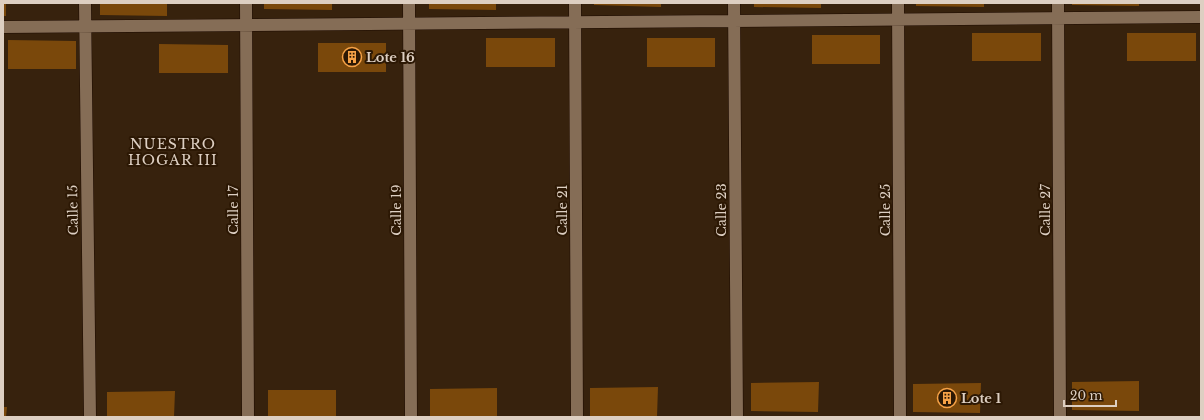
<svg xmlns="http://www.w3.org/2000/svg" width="1204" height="420" font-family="'Libre Baskerville',serif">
<rect width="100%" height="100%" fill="#37220d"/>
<!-- building -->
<path fill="#7a480b" d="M 3,3 L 6,3 L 6,16 L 3,16 Z
M 100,3 L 167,3 L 167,16 L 100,15 Z
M 264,3 L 332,3 L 332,10 L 264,9 Z
M 429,3 L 496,3 L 496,10 L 429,9 Z
M 594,3 L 661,3 L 661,7 L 594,5 Z
M 754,3 L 821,3 L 821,8 L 754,7 Z
M 916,3 L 984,3 L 984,7 L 916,6 Z
M 1072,3 L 1139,3 L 1139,6 L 1072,5 Z
M 972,33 L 1041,33 L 1041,61 L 972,61 Z
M 1127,33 L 1196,33 L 1196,61 L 1127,61 Z
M 812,35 L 880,35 L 880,64 L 812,64 Z
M 486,38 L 555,38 L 555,67 L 486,67 Z
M 647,38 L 715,38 L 715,67 L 647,67 Z
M 8,40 L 76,41 L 76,69 L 8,69 Z
M 318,43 L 386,43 L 386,72 L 318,72 Z
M 159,44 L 228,45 L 228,73 L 159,73 Z
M 1139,381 L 1139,411 L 1072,410 L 1072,382 Z
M 819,382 L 818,412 L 751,411 L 751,383 Z
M 981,383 L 980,413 L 913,412 L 913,384 Z
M 658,387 L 657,417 L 590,416 L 590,388 Z
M 497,388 L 497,417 L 430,417 L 430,389 Z
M 268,390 L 336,390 L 336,417 L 268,417 Z
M 175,391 L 174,417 L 107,417 L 107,392 Z
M 3,407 L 7,407 L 6,417 L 3,417 Z"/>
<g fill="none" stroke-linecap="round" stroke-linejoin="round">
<defs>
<path id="street" d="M 85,3 L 90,417
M 246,3 L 248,417
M 409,3 L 411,417
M 575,3 L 577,417
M 734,3 L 737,417
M 898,3 L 900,417
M 1058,3 L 1060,417
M 3,27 L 1201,17"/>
</defs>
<!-- street casing -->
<use href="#street" stroke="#1d0b00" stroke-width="13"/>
<!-- street -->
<use href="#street" stroke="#856d56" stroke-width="12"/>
</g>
<!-- icons -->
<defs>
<symbol id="building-ring" viewBox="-11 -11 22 22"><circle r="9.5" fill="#2c1804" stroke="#f6a247" stroke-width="1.5"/><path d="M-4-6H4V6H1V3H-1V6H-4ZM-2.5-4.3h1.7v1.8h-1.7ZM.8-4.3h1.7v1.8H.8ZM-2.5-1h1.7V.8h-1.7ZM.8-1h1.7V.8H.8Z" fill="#f6a247"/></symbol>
</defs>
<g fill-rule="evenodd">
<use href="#building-ring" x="341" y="46" width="22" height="22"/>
<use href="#building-ring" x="936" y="387" width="22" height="22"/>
</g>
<g text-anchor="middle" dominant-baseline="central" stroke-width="4" stroke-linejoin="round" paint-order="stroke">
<!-- poi labels -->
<g font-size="13" font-weight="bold" fill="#ddcfc2" stroke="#2c1804" text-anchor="start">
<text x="366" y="57">Lote 16</text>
<text x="961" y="398">Lote 1</text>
</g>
<!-- street labels -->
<g font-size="13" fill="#ddcfc2" stroke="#2c1804">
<text transform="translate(73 210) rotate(-91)">Calle 15</text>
<text transform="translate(233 210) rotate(-90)">Calle 17</text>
<text transform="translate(396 210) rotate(-90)">Calle 19</text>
<text transform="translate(562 210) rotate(-90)">Calle 21</text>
<text transform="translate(721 210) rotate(-90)">Calle 23</text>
<text transform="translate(885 210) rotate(-90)">Calle 25</text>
<text transform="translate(1045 210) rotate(-90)">Calle 27</text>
</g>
<!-- neighbourhood labels -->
<g font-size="14" letter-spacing="1" fill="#ddcfc2" stroke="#2c1804">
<text x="173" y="144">NUESTRO<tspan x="173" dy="16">HOGAR III</tspan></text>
</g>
</g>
<!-- border -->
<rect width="1204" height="420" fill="none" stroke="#ddcfc2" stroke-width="8"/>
<!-- scale -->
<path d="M1064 400v6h52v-6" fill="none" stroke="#ddcfc2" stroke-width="2"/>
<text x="1070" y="400" font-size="12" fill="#ddcfc2" stroke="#2c1804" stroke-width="3" paint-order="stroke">20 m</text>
</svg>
